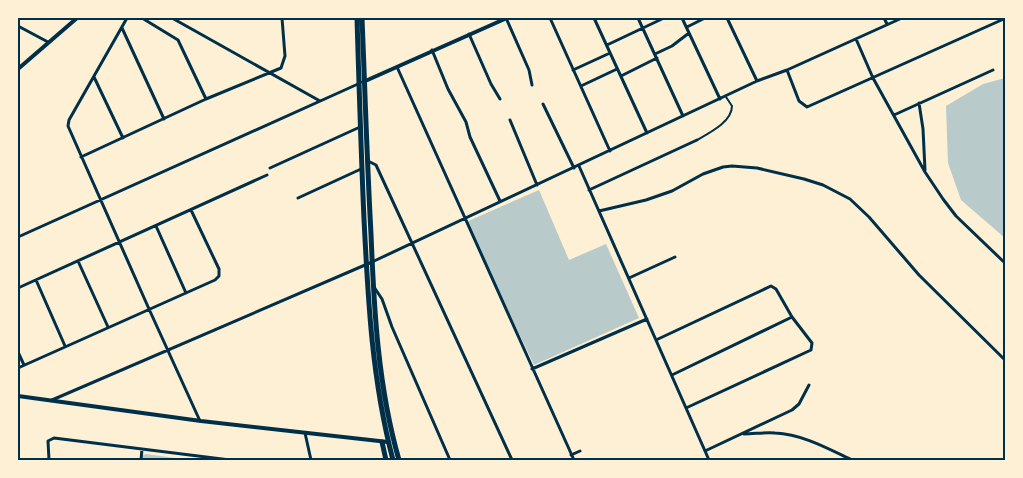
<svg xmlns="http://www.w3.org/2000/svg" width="1023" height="478" font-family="'Exo 2',sans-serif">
<rect width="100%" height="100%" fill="#fdf0d5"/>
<!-- green -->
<path fill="#b9caca" d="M 1005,78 L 1006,78 L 1005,238 L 961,200 L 948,163 L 946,106 L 983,84 Z
M 539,190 L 569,260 L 606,244 L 639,318 L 534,365 L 466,222 Z
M 146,454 L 189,460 L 141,460 L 143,455 Z"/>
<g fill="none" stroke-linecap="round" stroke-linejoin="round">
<!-- service -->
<path stroke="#003049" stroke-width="2" d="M 697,140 C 709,133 732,122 732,106 L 726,97"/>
<!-- minor -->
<path stroke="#003049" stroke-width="3" d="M 127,18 L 69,120 L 68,126 L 149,309 L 200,421
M 142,18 L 178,40 L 206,99
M 172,18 L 320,101
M 506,18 L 529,70 L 532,85
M 550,18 L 610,151
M 594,18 L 647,133
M 638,18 L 683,116
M 682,18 L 720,99
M 727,18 L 757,81
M 884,18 L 887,24
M 18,26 L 48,42
M 687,27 L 705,18
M 122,28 L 164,119
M 469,34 L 491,84 L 500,99
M 856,39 L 873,78 L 925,172 L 943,199 L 956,216 L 1006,264
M 607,45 L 664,18
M 432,50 L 448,89 L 466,122 L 470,137 L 500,201
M 655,54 L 672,46 L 689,33
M 397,67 L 574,460
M 573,70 L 610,53
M 787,70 L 799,101 L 807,107 L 1006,18
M 621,76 L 657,58
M 94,77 L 123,138
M 581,86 L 617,69
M 919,103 L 923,129 L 925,170
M 543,104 L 574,168
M 894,115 L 993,70
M 510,120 L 537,185
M 81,157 L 206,99 L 281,68 L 285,56 L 282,18
M 368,161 L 376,165 L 512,460
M 579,166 L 709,460
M 270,168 L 360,127
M 589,190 L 697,140
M 298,198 L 361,169
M 599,211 L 646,200 L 672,191 L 703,174 L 723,167 L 732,166 L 757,168 L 804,179 L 823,185 L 850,199 L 869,217 L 919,275 L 1006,361
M 156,226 L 186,293
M 18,237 L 358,84
M 78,261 L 108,327
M 629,278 L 675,257
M 36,280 L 65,346
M 374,287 L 382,299 L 392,327 L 450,460
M 18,288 L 267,175
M 656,340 L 771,286 L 776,289 L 792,317 L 812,343 L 811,350 L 686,408
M 18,352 L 24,365
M 18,368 L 215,280 L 219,276 L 219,269 L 191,210
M 532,369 L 647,319
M 672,375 L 792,317
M 1005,396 L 1006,396
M 52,400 L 372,262 L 757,81 L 787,70 L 902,18
M 305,433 L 311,460
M 744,434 C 754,434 765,432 775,433 C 802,434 829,449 852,460
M 705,451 L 792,410 L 799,404 L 809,385
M 571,455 L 580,451
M 49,460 L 48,441 L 54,438 L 230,460
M 141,460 L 142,449
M 420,460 L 432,460"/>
<!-- tertiary -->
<path stroke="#003049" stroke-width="4" d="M 18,69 L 77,18
M 363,82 L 507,18
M 18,396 L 201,421 L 388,442"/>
<!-- primary -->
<path stroke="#003049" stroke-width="5" d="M 357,18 C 359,85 361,152 364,219 C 368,300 372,381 393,460
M 362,18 C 365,90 367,162 371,234 C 374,310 378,387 399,460
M 382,442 L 386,460"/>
</g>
<!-- border -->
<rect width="1023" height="478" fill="none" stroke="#fdf0d5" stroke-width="38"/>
<rect x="19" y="19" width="985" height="440" fill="none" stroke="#003049" stroke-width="2"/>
</svg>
